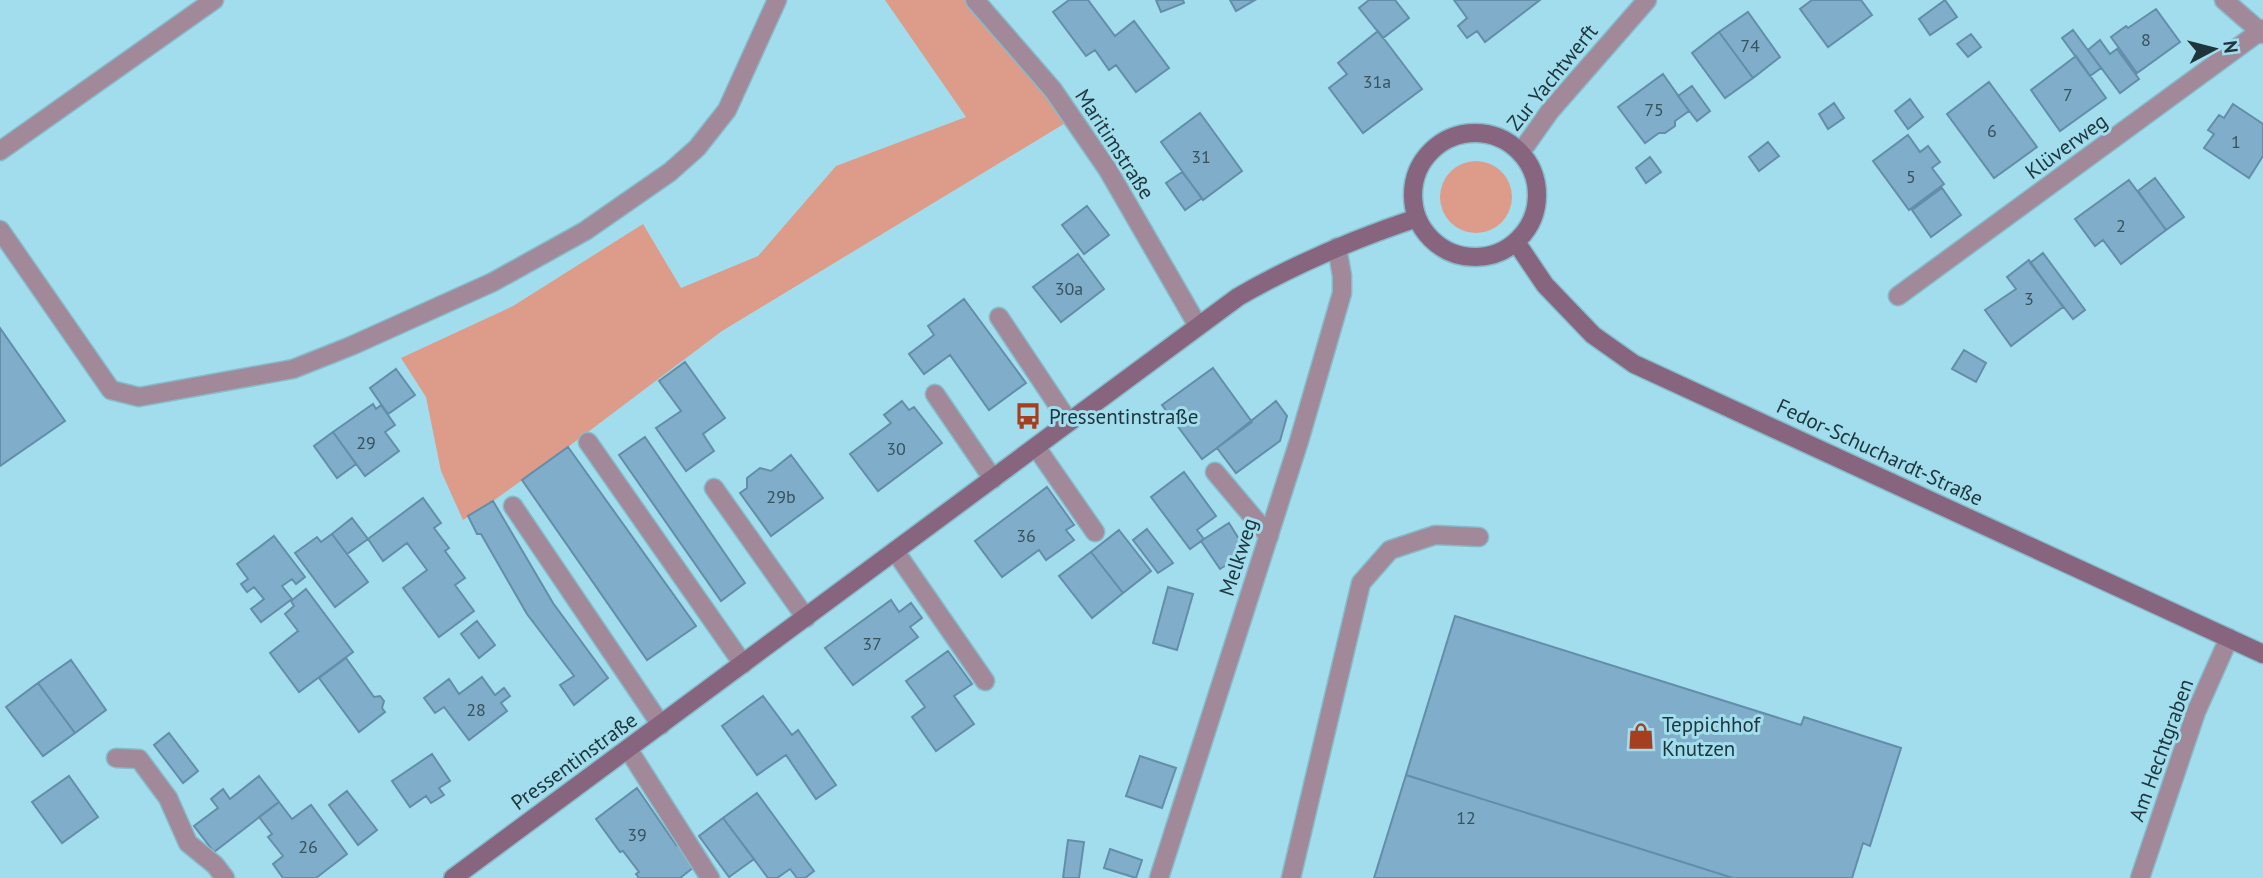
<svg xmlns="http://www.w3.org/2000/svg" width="2263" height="878" font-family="'PT Sans',sans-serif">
<rect width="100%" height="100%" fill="#a2dded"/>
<!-- green -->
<path fill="#dc9c89" d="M 885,0 L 975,0 L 1072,119 L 722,331 L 568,447 L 493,501 L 463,520 L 441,471 L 426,397 L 401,358 L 513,306 L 643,224 L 681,288 L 758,256 L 836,166 L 966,117 Z
M1440 197a36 36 0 1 1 72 0a36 36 0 1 1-72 0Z"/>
<!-- building -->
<path fill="#80adc9" stroke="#628eaa" stroke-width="2" d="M 1069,0 L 1088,0 L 1115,36 L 1134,21 L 1169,68 L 1136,92 L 1116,65 L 1109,70 L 1095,50 L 1086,56 L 1053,12 Z
M 1156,0 L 1183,0 L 1184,3 L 1161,12 Z
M 1230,0 L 1255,0 L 1236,11 Z
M 1369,0 L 1395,0 L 1409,18 L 1383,38 L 1359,8 Z
M 1454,0 L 1540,0 L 1485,42 L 1477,31 L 1467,38 L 1458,26 L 1467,18 Z
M 1812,0 L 1861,0 L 1872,15 L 1828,47 L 1800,9 Z
M 1945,0 L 1957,17 L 1930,35 L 1919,19 Z
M 2156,9 L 2180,42 L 2137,73 L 2111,37 L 2126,26 L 2128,28 Z
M 1748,12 L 1780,57 L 1753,78 L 1719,32 Z
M 2073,30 L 2101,68 L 2090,76 L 2062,38 Z
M 1378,31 L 1422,89 L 1363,133 L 1329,88 L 1347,74 L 1338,63 Z
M 1719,32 L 1753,78 L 1725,98 L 1692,53 Z
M 1971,34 L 1981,47 L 1968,57 L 1957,44 Z
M 2100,40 L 2110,54 L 2117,49 L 2139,79 L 2120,93 L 2088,50 Z
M 2076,56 L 2106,98 L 2060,131 L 2031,90 Z
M 1663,74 L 1689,111 L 1675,121 L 1675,126 L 1665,133 L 1659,133 L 1645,143 L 1618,107 Z
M 1989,82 L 2037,147 L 1994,178 L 1947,114 Z
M 1692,86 L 1710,111 L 1697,121 L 1678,96 Z
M 1910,99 L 1923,117 L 1908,129 L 1895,111 Z
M 1834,103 L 1844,118 L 1828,129 L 1819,114 Z
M 2233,104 L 2263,124 L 2263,156 L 2249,178 L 2204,148 L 2214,134 L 2208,130 L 2219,115 L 2224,118 Z
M 1200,113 L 1242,171 L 1203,200 L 1161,142 Z
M 1908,135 L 1920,152 L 1928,146 L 1940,162 L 1932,168 L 1944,184 L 1909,210 L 1873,161 Z
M 1768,142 L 1779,156 L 1759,171 L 1749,157 Z
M 1650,157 L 1661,172 L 1646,183 L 1636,168 Z
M 1182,172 L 1202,198 L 1185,210 L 1166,183 Z
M 2155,178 L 2184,217 L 2166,230 L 2138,191 Z
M 2129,180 L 2166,230 L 2121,264 L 2103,240 L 2095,246 L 2075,219 Z
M 1942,188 L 1961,215 L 1931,237 L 1912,210 Z
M 1087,206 L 1109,235 L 1084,254 L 1062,225 Z
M 2043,253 L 2085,310 L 2073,319 L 2030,263 Z
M 1078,254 L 1104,289 L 1061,322 L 1033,287 Z
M 2029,260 L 2063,307 L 2011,346 L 1985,310 L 2016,289 L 2007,277 Z
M 964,299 L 1026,383 L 989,410 L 950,355 L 924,374 L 909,354 L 934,335 L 928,326 Z
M 0,328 L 65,421 L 0,466 Z
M 1964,350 L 1986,363 L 1976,382 L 1952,369 Z
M 685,362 L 725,418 L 703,434 L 714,451 L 686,471 L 656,428 L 681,411 L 659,381 Z
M 1213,368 L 1252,422 L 1202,459 L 1162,405 Z
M 396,369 L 415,395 L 388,414 L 370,388 Z
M 902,401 L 909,410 L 914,407 L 942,443 L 878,491 L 850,454 L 891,423 L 884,415 Z
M 1276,401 L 1287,416 L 1280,441 L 1236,473 L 1217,448 Z
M 373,404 L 376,409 L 381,405 L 395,425 L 385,432 L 399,451 L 365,476 L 333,432 Z
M 333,432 L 356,464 L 337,478 L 314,446 Z
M 645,437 L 745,583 L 721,601 L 619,455 Z
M 568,447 L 696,626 L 647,660 L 522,480 Z
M 791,455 L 823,498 L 771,536 L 740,493 L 747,488 L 747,478 L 760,468 L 771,471 Z
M 1184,472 L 1216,516 L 1197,530 L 1204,539 L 1190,549 L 1151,497 Z
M 1047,487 L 1074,525 L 1066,530 L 1074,540 L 1046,560 L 1039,550 L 1002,577 L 975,541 Z
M 423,498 L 441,523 L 434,528 L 449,548 L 445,551 L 465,578 L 455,585 L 474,611 L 439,637 L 403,588 L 427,570 L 407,543 L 383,561 L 368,539 Z
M 493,501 L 553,603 L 608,678 L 574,705 L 560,685 L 574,676 L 527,614 L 481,534 L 477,534 L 468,516 Z
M 352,518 L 368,539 L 347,554 L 332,534 Z
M 1229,523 L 1247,552 L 1220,569 L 1201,541 Z
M 1147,529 L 1173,563 L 1158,573 L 1133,540 Z
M 1119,530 L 1151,571 L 1123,593 L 1091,552 Z
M 332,534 L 368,582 L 335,607 L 295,553 L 317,537 L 321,542 Z
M 274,536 L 305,577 L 296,584 L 292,579 L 282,586 L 292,599 L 261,622 L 251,609 L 264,599 L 254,587 L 247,592 L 241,584 L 248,579 L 237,564 Z
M 1091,552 L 1123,593 L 1092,618 L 1059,576 Z
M 1168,587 L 1193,594 L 1177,650 L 1153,643 Z
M 306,589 L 353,652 L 299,692 L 270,653 L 298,631 L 285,614 L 294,606 L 291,601 Z
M 891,600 L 899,612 L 911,603 L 922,618 L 910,627 L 918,637 L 853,685 L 825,648 Z
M 1455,616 L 1801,725 L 1804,717 L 1901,748 L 1870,846 L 1863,843 L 1852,878 L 1733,878 L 1406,775 Z
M 477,621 L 495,645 L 479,658 L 461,634 Z
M 948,651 L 972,684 L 954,696 L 974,724 L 936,751 L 912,717 L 925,707 L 906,681 Z
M 346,658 L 374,697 L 380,696 L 384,701 L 382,708 L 385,712 L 359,732 L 319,678 Z
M 71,660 L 106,710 L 75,733 L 38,683 Z
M 482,677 L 495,695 L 504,688 L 510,696 L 501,703 L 507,711 L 469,740 L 444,707 L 435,713 L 424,698 L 449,679 L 459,694 Z
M 38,683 L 75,733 L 43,756 L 6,707 Z
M 763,696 L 792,735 L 798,730 L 836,785 L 816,799 L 786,755 L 757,775 L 722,726 Z
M 169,733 L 198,771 L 183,783 L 154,745 Z
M 432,754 L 450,781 L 439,788 L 444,795 L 431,803 L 426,796 L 410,807 L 392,781 Z
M 1140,756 L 1176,768 L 1162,808 L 1126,796 Z
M 1406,775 L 1733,878 L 1374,878 Z
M 69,776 L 98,817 L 62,843 L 32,802 Z
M 259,776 L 279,802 L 214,852 L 194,826 L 218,808 L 211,799 L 223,789 L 230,799 Z
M 637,788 L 676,845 L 677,844 L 694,867 L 680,878 L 639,878 L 636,874 L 639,872 L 623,851 L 620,852 L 596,819 Z
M 347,791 L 377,830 L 358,845 L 329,805 Z
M 757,793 L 814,871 L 805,878 L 797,878 L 790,869 L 777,878 L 768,878 L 723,818 Z
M 279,802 L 292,819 L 311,805 L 347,854 L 316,878 L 283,878 L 273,864 L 283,856 L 268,837 L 272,834 L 259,817 Z
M 723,818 L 754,859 L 729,877 L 699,836 Z
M 1068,840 L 1084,842 L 1079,878 L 1063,878 Z
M 1110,849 L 1142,860 L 1136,878 L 1104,868 Z"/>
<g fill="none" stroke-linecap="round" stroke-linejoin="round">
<defs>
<path id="lane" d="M 0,151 L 214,0
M 0,230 L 111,390 L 139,397 L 293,369 L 351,346 L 493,282 L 585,231 L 670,172 L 697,148 L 727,110 L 777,0
M 999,317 L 1069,422
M 935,394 L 993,479
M 588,442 L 743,664
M 1036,447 L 1095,532
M 1215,472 L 1269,536
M 714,488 L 806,618
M 513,506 L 661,725
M 895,551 L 985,681
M 628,749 L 710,878
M 116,758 L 139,759 L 168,798 L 188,843 L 215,865 L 225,878
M 1291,878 L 1361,583 L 1390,550 L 1435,535 L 1479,537"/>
<path id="street" d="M 975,0 L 1053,90 L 1108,170 L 1198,326
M 2224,0 L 2263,34
M 1521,152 L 1550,111 L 1647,0
M 1898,296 L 2263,29
M 1159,878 L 1299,441 L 1342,293 L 1342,276 L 1337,247
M 2140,878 L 2196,712 L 2229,638"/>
<path id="secondary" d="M1413 195a62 62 0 1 1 124 0a62 62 0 1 1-124 0Z
M 1516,242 L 1545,285 L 1593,335 L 1634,364 L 2263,654
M 453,878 L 1238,297 C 1295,264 1354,239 1417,218"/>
</defs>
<!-- lane casing -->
<use href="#lane" stroke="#87bbc9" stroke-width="21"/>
<!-- street casing -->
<use href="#street" stroke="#87bbc9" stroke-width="21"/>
<!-- secondary casing -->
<use href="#secondary" stroke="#87bbc9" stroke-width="21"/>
<!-- lane -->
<use href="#lane" stroke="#a1899a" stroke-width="18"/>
<!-- street -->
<use href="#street" stroke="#a1899a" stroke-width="18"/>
<!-- secondary -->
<use href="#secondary" stroke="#88657e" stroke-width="18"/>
</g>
<!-- icons -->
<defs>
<symbol id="bus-bare" viewBox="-9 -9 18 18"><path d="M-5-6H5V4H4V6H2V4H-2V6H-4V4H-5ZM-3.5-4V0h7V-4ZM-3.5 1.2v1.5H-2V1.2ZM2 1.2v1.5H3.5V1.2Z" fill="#a63e20" stroke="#a2dded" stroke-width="2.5" paint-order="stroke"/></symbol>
<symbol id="shop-bare" viewBox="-9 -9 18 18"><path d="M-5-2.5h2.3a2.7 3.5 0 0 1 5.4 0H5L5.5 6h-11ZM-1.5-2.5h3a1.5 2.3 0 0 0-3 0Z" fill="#a63e20" stroke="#a2dded" stroke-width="2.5" paint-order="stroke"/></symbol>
</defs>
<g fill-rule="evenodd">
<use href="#bus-bare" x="1009" y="397" width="38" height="38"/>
<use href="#shop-bare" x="1622" y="717" width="38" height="38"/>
</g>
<g text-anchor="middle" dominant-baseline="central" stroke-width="6" stroke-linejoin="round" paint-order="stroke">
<!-- number labels -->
<g font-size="18" fill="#36535e">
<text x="2146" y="39">8</text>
<text x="1750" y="45">74</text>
<text x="1377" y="81">31a</text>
<text x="2068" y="94">7</text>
<text x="1654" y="109">75</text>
<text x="1992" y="130">6</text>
<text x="2236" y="141">1</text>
<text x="1201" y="156">31</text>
<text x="1911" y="176">5</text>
<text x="2121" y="225">2</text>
<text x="1069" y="288">30a</text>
<text x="2029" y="298">3</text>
<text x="366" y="442">29</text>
<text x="896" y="448">30</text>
<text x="781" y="496">29b</text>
<text x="1026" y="535">36</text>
<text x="872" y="643">37</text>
<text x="476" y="709">28</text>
<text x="1466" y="817">12</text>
<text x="637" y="834">39</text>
<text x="308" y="846">26</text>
</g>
<!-- street labels -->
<g font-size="21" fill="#1d353b" stroke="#a2dded">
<text transform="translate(1552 77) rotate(-51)">Zur Yachtwerft</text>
<text transform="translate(1115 144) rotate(57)">Maritimstraße</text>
<text transform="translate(2066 146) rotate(-36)">Klüverweg</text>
<text transform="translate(1880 452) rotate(25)">Fedor-Schuchardt-Straße</text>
<text transform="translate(1238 557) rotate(-72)">Melkweg</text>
<text transform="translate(2161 750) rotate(-70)">Am Hechtgraben</text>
<text transform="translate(574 761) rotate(-36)">Pressentinstraße</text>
</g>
<!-- poi labels -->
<g font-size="21" fill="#1d353b" stroke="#a2dded" text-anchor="start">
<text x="1049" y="416">Pressentinstraße</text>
<text x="1662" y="724">Teppichhof<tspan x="1662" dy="24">Knutzen</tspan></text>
</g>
</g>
<!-- north arrow -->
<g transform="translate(2214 49) rotate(83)" stroke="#a2dded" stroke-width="5" paint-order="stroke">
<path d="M0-5L12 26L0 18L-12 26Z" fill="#1d353b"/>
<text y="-10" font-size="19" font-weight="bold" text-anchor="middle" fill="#1d353b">N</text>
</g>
</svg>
